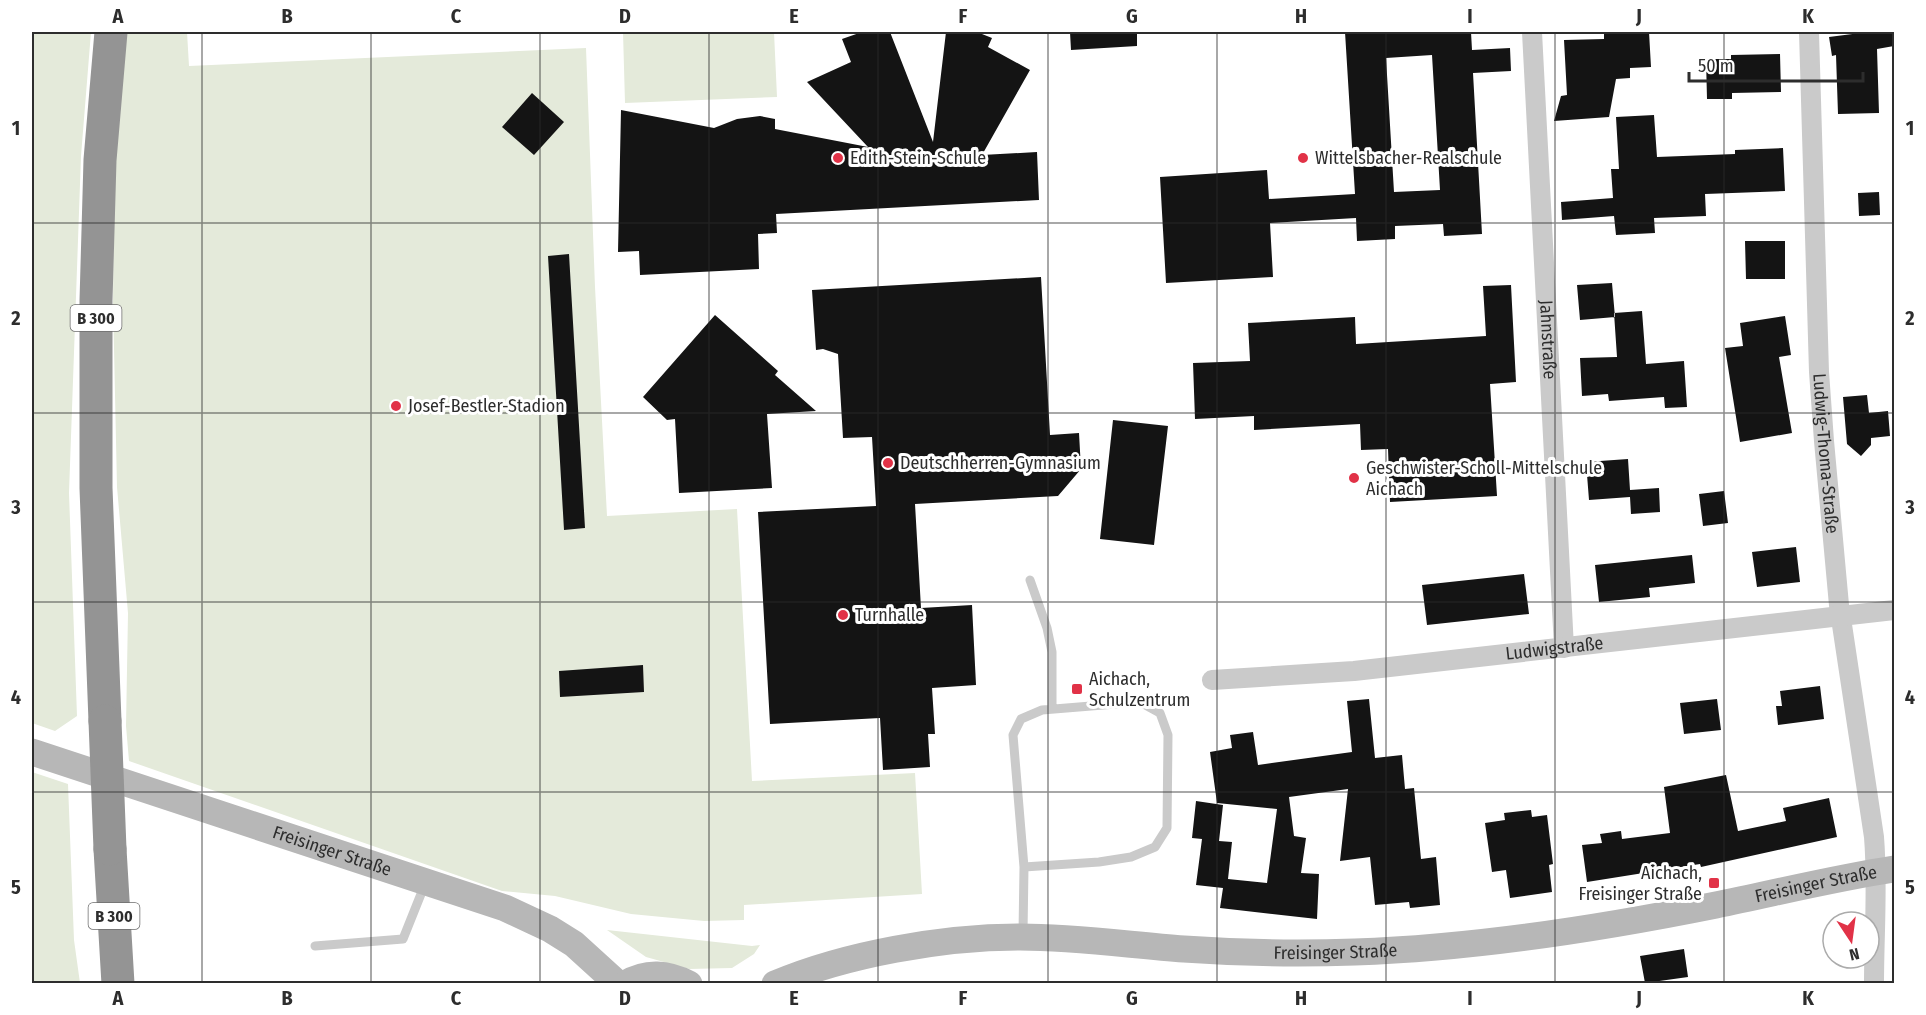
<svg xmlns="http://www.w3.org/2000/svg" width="1926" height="1015" font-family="'Fira Sans Condensed',sans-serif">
<rect width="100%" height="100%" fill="#fff"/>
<!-- green -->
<path fill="#e4eada" d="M 32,32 L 91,32 L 81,156 L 69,493 L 77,716 L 55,731 L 32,723 Z
M 126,32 L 187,32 L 189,66 L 586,48 L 595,287 L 607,516 L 737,509 L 752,781 L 915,773 L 922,894 L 744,905 L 744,920 L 704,921 L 631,914 L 555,896 L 502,891 L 129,761 L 126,726 L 128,613 L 117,487 L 113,302 L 114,173 Z
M 623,32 L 774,32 L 777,97 L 625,103 Z
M 32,772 L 68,784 L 74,940 L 80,983 L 32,983 Z
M 607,930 L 752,946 L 760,945 L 754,954 L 732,968 L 689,969 L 646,957 Z"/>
<!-- building -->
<path fill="#141414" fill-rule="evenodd" d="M 862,32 L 890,32 L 933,142 L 946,32 L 977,32 L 992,38 L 988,47 L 1030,70 L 982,155 L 1037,152 L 1039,200 L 776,214 L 777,233 L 758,234 L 759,269 L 640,275 L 639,251 L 618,252 L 621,110 L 714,128 L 737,119 L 760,116 L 775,119 L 775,129 L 868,147 L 807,82 L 851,62 L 842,39 Z
M 1070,32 L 1137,32 L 1137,46 L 1071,50 Z
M 1345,32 L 1471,32 L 1472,50 L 1510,48 L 1511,71 L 1473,73 L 1482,234 L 1444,236 L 1443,224 L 1395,226 L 1395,239 L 1357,241 L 1356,218 L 1270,223 L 1273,277 L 1166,283 L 1160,177 L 1267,170 L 1269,199 L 1355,194 ZM 1432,55 L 1440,190 L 1394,192 L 1386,58 Z
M 1604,32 L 1649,32 L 1651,67 L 1630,68 L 1630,78 L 1616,79 L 1609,117 L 1554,121 L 1561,96 L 1567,95 L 1564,40 L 1604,39 Z
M 1868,32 L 1894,32 L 1894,46 L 1877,49 L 1879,113 L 1838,114 L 1836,55 L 1832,56 L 1829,37 Z
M 1780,54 L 1781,92 L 1732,93 L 1732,99 L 1707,99 L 1706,59 L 1731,59 L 1731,55 Z
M 532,93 L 564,122 L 534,155 L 502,127 Z
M 1654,115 L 1657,157 L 1735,154 L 1735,150 L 1783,148 L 1785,191 L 1705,194 L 1706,216 L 1654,218 L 1655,233 L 1616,235 L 1614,216 L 1562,220 L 1561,202 L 1613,198 L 1611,169 L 1619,169 L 1616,117 Z
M 1879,192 L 1880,215 L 1859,216 L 1858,193 Z
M 1745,241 L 1785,241 L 1785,279 L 1746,279 Z
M 569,254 L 585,528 L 564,530 L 548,256 Z
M 1041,277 L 1050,435 L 1079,433 L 1081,469 L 1058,496 L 915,504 L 921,608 L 972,605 L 976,685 L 932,688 L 935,734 L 928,734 L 930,767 L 883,770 L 880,718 L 770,724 L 758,512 L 876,506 L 872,437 L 843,438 L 838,354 L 823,349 L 816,350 L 812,290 Z
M 1612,283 L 1615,317 L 1580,320 L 1577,285 Z
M 1511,285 L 1516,382 L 1490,384 L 1497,496 L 1390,502 L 1388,449 L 1361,450 L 1360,424 L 1254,430 L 1254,416 L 1195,419 L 1193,363 L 1250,361 L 1248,323 L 1355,317 L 1356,344 L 1486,336 L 1483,286 Z
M 1642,311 L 1646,364 L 1684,361 L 1687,407 L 1665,408 L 1664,397 L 1609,401 L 1608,394 L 1582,396 L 1580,358 L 1617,357 L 1614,313 Z
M 715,315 L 778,371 L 775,375 L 816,411 L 767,414 L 772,488 L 679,493 L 675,419 L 667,420 L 643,397 Z
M 1785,316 L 1791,355 L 1779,357 L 1792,433 L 1740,442 L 1725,348 L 1743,346 L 1740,323 Z
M 1867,395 L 1869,413 L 1888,411 L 1890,436 L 1871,438 L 1871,445 L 1861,456 L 1847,444 L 1843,397 Z
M 1113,420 L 1168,426 L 1154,545 L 1100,539 Z
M 1628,459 L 1630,490 L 1659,488 L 1660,512 L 1631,514 L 1630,497 L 1589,500 L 1586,462 Z
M 1724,491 L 1728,523 L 1703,526 L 1699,494 Z
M 1796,547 L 1800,582 L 1757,587 L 1752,552 Z
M 1692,555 L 1695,583 L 1649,588 L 1650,597 L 1599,602 L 1595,565 Z
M 1524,574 L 1529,614 L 1427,625 L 1422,585 Z
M 643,665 L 644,692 L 560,697 L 559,671 Z
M 1820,686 L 1824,719 L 1778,725 L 1776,706 L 1782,706 L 1780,691 Z
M 1369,699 L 1375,758 L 1402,755 L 1405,789 L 1414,788 L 1421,859 L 1436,857 L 1440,905 L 1410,908 L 1409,902 L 1375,905 L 1370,857 L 1340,861 L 1348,789 L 1289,797 L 1294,836 L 1306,838 L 1301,873 L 1319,874 L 1317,919 L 1220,908 L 1223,888 L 1196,885 L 1202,839 L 1192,838 L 1196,801 L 1223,805 L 1219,841 L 1232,842 L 1228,879 L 1267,883 L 1277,809 L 1217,803 L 1210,752 L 1232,748 L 1230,735 L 1253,732 L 1258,765 L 1352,752 L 1347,701 Z
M 1717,699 L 1721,730 L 1684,734 L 1680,703 Z
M 1726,775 L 1738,831 L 1786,821 L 1783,808 L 1829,798 L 1837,837 L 1701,867 L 1700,864 L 1587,882 L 1582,845 L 1602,843 L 1600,834 L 1621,831 L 1622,839 L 1670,833 L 1664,787 Z
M 1531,810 L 1532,817 L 1547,815 L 1553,864 L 1549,865 L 1552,892 L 1510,898 L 1506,870 L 1492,872 L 1485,823 L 1505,820 L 1504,813 Z
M 1684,949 L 1688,977 L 1645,983 L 1640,956 Z"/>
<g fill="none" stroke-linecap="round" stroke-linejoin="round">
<!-- lane -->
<path stroke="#cacaca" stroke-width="9" d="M 1030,580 L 1047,628 L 1052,652 L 1052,709
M 1023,933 L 1024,867 L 1013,735 L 1021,719 L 1042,710 L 1140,702 L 1160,713 L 1168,735 L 1167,828 L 1155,847 L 1131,857 L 1099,862 L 1024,867
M 315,946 L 403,939 L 425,884"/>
<!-- street -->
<g stroke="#cacaca" stroke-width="20">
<path id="s1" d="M 1532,32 L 1564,648"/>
<path id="s2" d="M 1809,32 L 1819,372 L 1824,441 L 1839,605 L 1874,837 C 1878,885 1874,935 1874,984"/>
<path id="s3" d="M 1212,680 L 1354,671 L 1894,610"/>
</g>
<!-- secondary -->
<g stroke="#b7b7b7" stroke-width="27">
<path id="s4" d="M 32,752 L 505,908 L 550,929 L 574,944 L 618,984"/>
<path d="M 625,984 C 647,971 667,973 689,984"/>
<path id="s5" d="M 775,984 C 846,954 943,937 1020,937 C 1075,937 1130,945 1184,949 C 1241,953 1298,954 1355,952 C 1476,948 1597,929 1716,905 C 1775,893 1835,878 1894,869"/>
</g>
<!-- highway -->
<path stroke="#949494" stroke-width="33" d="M 105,721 L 96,488 L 96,301 L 100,160 L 111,32
M 110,849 L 118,984"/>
<!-- highway-bridge -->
<path stroke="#949494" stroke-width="33" d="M 105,721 L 110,849"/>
</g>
<!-- grid -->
<path fill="none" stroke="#2d2d2d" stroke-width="1.5" stroke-opacity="0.55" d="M 202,32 L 202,984M 371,32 L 371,984M 540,32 L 540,984M 709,32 L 709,984M 878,32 L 878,984M 1048,32 L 1048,984M 1217,32 L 1217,984M 1386,32 L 1386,984M 1555,32 L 1555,984M 1724,32 L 1724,984M 32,223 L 1894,223M 32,413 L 1894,413M 32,602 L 1894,602M 32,792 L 1894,792"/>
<!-- markers -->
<g fill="#e13247" stroke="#fff" stroke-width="2">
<circle cx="838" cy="158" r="6"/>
<circle cx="1303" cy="158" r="6"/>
<circle cx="396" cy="406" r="6"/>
<circle cx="888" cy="463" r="6"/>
<circle cx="1354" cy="478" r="6"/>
<circle cx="843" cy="615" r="6"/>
<rect x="1071" y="683" width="12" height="12" rx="3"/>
<rect x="1708" y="877" width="12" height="12" rx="3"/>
</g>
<g text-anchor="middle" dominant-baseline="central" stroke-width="6" stroke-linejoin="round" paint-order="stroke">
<!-- shield labels -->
<g fill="#fff" stroke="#6c6c6c" stroke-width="1.5">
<rect x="70.5" y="305" width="51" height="26" rx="4.5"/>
<rect x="88.5" y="903" width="51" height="26" rx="4.5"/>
</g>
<g font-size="16" font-weight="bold" fill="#2d2d2d">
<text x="96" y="318">B 300</text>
<text x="114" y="916">B 300</text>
</g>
<!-- poi labels -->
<g font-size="18" fill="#2d2d2d" stroke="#fff" text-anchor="start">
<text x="850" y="158">Edith-Stein-Schule</text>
<text x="1315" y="158">Wittelsbacher-Realschule</text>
<text x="408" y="406">Josef-Bestler-Stadion</text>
<text x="900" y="463">Deutschherren-Gymnasium</text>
<text x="1366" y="468">Geschwister-Scholl-Mittelschule<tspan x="1366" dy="21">Aichach</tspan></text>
<text x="855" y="615">Turnhalle</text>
<text x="1089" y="679">Aichach,<tspan x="1089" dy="21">Schulzentrum</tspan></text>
<text x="1702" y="873" text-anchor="end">Aichach,<tspan x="1702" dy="21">Freisinger Straße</tspan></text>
</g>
<!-- street labels -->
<g font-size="18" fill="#2d2d2d" stroke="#fff">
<text stroke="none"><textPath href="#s1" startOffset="308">Jahnstraße</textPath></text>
<text stroke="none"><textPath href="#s2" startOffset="422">Ludwig-Thoma-Straße</textPath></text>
<text stroke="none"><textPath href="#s3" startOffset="344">Ludwigstraße</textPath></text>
<text stroke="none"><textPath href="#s4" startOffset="316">Freisinger Straße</textPath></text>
<text stroke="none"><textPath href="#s5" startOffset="1053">Freisinger Straße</textPath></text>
<text stroke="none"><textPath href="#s5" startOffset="567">Freisinger Straße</textPath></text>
</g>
</g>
<!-- border -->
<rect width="1926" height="1015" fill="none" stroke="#ffffff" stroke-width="66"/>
<!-- north arrow -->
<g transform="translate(1851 940) rotate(167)"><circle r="28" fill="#ffffff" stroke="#ababab" stroke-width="1.5"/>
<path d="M0-4.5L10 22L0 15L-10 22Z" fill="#e13247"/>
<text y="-9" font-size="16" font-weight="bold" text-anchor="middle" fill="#2d2d2d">N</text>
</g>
<!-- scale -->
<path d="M1689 72v9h174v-9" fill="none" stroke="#2d2d2d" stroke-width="3"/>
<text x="1698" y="72" font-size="18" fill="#2d2d2d" stroke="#ffffff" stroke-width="4.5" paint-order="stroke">50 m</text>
<rect x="33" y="33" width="1860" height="949" fill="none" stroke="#2d2d2d" stroke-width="2"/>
<g font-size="20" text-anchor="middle" font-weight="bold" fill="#2d2d2d">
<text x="118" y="23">A</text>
<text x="287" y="23">B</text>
<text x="456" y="23">C</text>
<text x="625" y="23">D</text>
<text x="794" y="23">E</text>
<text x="963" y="23">F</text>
<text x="1132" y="23">G</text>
<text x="1301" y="23">H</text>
<text x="1470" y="23">I</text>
<text x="1639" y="23">J</text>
<text x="1808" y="23">K</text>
<text x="16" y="135">1</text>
<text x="1910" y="135">1</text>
<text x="16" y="325">2</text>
<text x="1910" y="325">2</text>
<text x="16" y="514">3</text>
<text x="1910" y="514">3</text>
<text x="16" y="704">4</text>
<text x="1910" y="704">4</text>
<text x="16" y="894">5</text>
<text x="1910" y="894">5</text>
<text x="118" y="1005">A</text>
<text x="287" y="1005">B</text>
<text x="456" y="1005">C</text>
<text x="625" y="1005">D</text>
<text x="794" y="1005">E</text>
<text x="963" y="1005">F</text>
<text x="1132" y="1005">G</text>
<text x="1301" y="1005">H</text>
<text x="1470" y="1005">I</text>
<text x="1639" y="1005">J</text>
<text x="1808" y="1005">K</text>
</g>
</svg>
